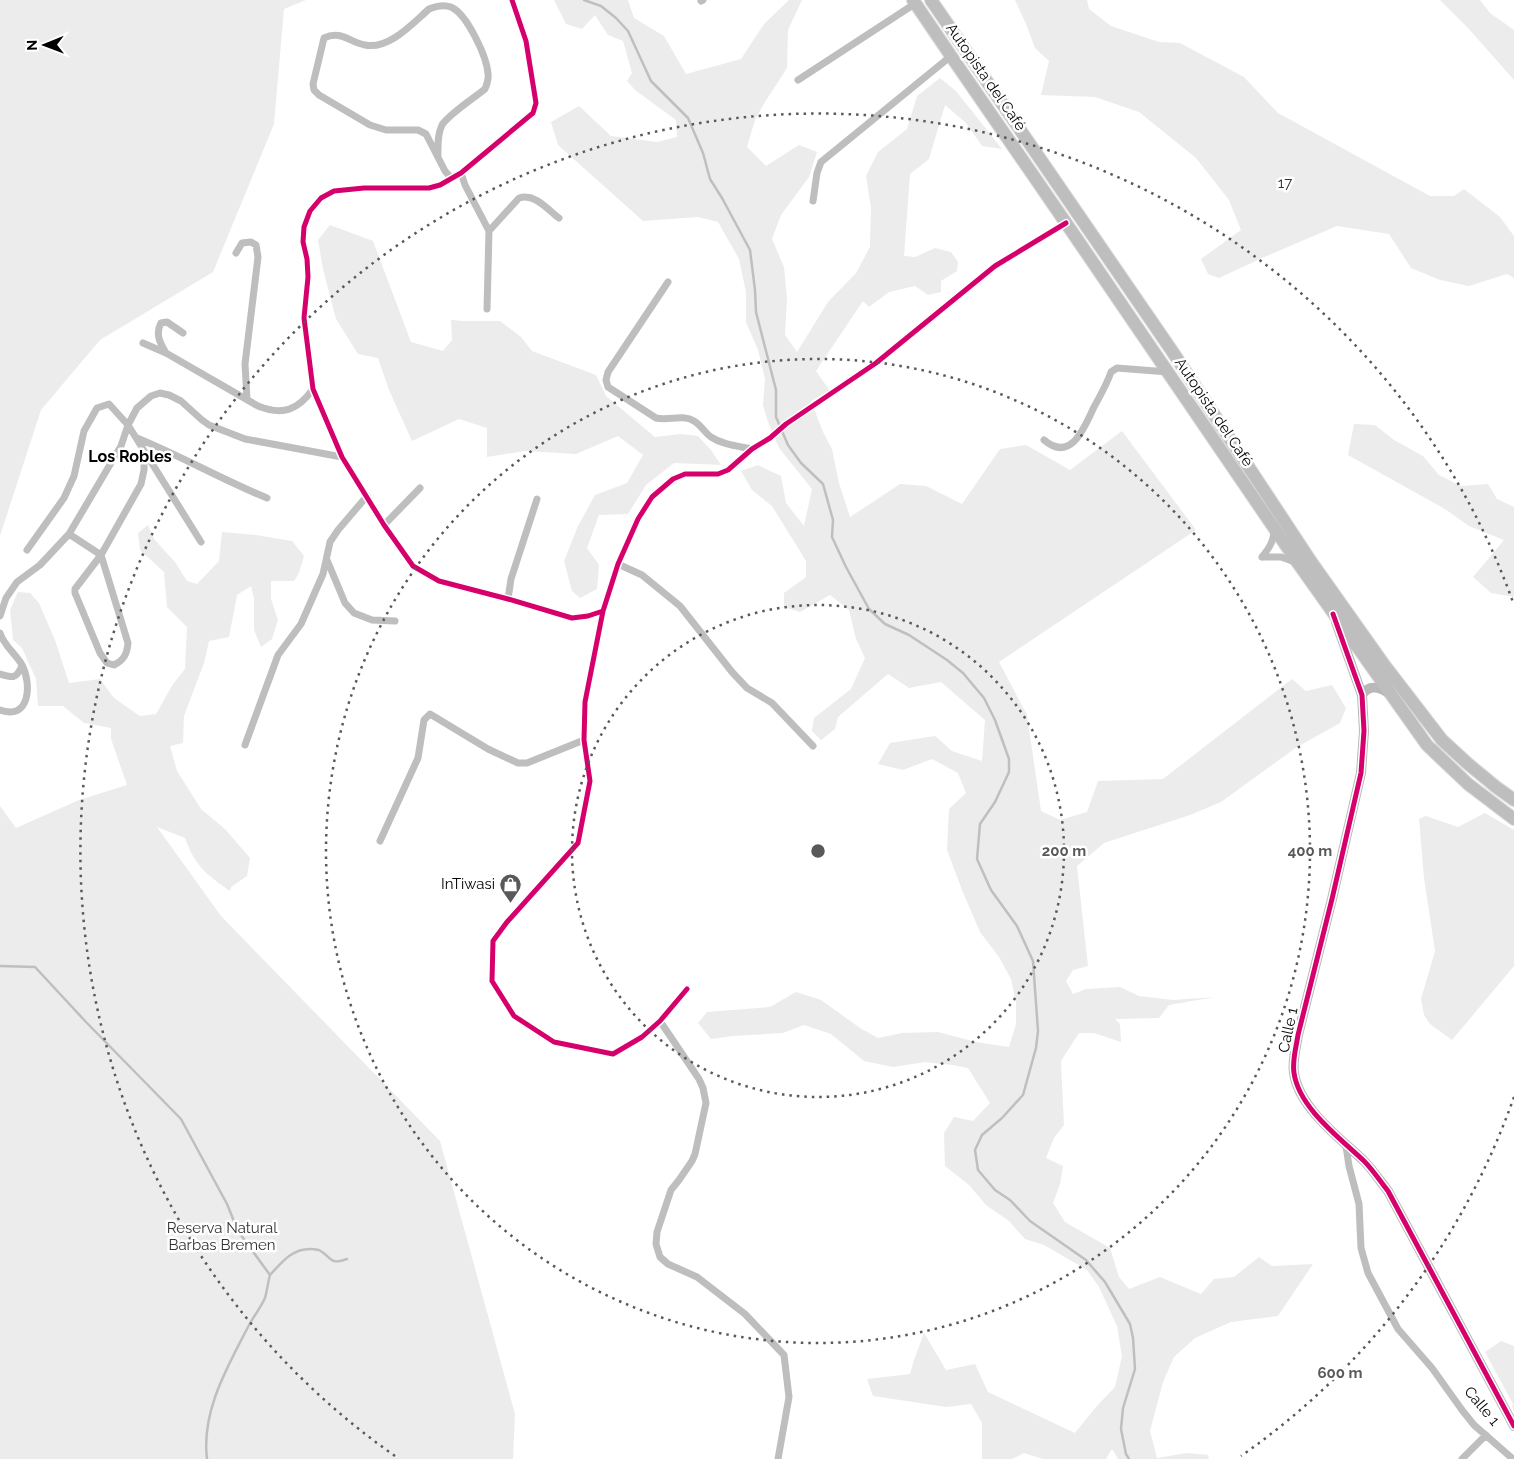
<svg xmlns="http://www.w3.org/2000/svg" width="1514" height="1459" font-family="Raleway,sans-serif">
<rect width="100%" height="100%" fill="#fff"/>
<!-- green -->
<path fill="#ececec" d="M 0,0 L 306,0 L 284,9 L 274,124 L 213,272 L 100,340 L 41,410 L 0,536 Z
M 554,0 L 628,0 L 634,18 L 664,36 L 686,74 L 741,59 L 764,24 L 789,0 L 802,0 L 788,30 L 787,68 L 765,102 L 755,120 L 747,147 L 766,166 L 799,145 L 817,152 L 809,177 L 781,215 L 772,239 L 784,267 L 787,298 L 785,335 L 797,352 L 828,302 L 856,273 L 870,247 L 871,208 L 866,176 L 878,152 L 907,129 L 917,96 L 940,78 L 956,91 L 1002,149 L 982,146 L 966,123 L 945,105 L 929,159 L 910,174 L 904,256 L 915,257 L 935,248 L 951,252 L 958,262 L 957,271 L 941,281 L 941,292 L 928,295 L 915,286 L 889,292 L 869,307 L 863,301 L 816,371 L 830,391 L 811,401 L 823,432 L 832,449 L 839,483 L 850,517 L 900,484 L 926,486 L 962,504 L 1000,449 L 1026,445 L 1070,470 L 1122,431 L 1196,530 L 999,662 L 1027,715 L 1041,811 L 1060,820 L 1087,812 L 1098,781 L 1163,779 L 1292,679 L 1306,691 L 1332,685 L 1346,708 L 1340,723 L 1297,747 L 1221,802 L 1190,815 L 1104,843 L 1077,866 L 1088,966 L 1073,970 L 1066,981 L 1073,994 L 1086,989 L 1120,987 L 1139,996 L 1173,1000 L 1215,997 L 1169,1005 L 1159,1018 L 1115,1019 L 1120,1024 L 1121,1042 L 1094,1033 L 1079,1033 L 1061,1061 L 1064,1125 L 1054,1138 L 1046,1158 L 1063,1166 L 1060,1184 L 1053,1203 L 1065,1222 L 1110,1248 L 1119,1277 L 1129,1289 L 1160,1277 L 1201,1294 L 1214,1279 L 1234,1277 L 1259,1257 L 1272,1266 L 1313,1264 L 1278,1316 L 1231,1322 L 1195,1338 L 1174,1357 L 1163,1382 L 1150,1431 L 1157,1458 L 1187,1453 L 1208,1455 L 1209,1459 L 1118,1459 L 1112,1449 L 1106,1459 L 1043,1459 L 1024,1453 L 1012,1459 L 982,1459 L 982,1423 L 971,1404 L 946,1407 L 873,1396 L 867,1379 L 910,1374 L 914,1360 L 924,1333 L 946,1370 L 975,1364 L 988,1392 L 1075,1433 L 1096,1407 L 1115,1387 L 1122,1356 L 1117,1326 L 1099,1287 L 1087,1270 L 1044,1245 L 1025,1239 L 1009,1221 L 986,1205 L 969,1185 L 945,1166 L 944,1133 L 954,1117 L 973,1121 L 990,1103 L 968,1068 L 952,1065 L 925,1062 L 893,1067 L 864,1061 L 831,1034 L 804,1025 L 783,1033 L 733,1036 L 711,1039 L 698,1023 L 707,1012 L 770,1007 L 796,992 L 821,1000 L 860,1028 L 878,1038 L 902,1033 L 938,1032 L 976,1042 L 1009,1047 L 1016,1024 L 1016,1003 L 1011,979 L 999,957 L 980,932 L 962,890 L 947,850 L 949,809 L 966,793 L 958,773 L 932,759 L 903,770 L 878,764 L 890,743 L 935,736 L 952,751 L 982,761 L 985,720 L 941,682 L 909,688 L 888,674 L 838,717 L 835,729 L 821,740 L 812,731 L 814,718 L 851,689 L 865,658 L 856,639 L 849,610 L 830,595 L 800,612 L 784,607 L 784,593 L 806,577 L 806,561 L 772,506 L 752,490 L 741,471 L 758,465 L 781,476 L 786,503 L 804,526 L 812,489 L 779,448 L 768,422 L 763,405 L 765,379 L 758,350 L 746,322 L 746,292 L 739,259 L 718,222 L 698,217 L 643,221 L 558,145 L 551,122 L 579,106 L 611,136 L 657,142 L 677,137 L 676,120 L 635,90 L 627,81 L 632,73 L 623,41 L 608,35 L 595,15 L 582,29 L 566,24 Z
M 1015,0 L 1087,0 L 1089,9 L 1111,26 L 1159,42 L 1180,43 L 1244,77 L 1278,113 L 1430,196 L 1454,196 L 1464,189 L 1500,217 L 1514,236 L 1514,278 L 1507,274 L 1469,286 L 1440,280 L 1411,268 L 1389,234 L 1337,226 L 1262,258 L 1219,278 L 1208,274 L 1201,259 L 1241,230 L 1229,200 L 1196,158 L 1139,112 L 1095,97 L 1041,95 L 1049,61 L 1035,48 L 1026,24 Z
M 1440,0 L 1480,0 L 1490,13 L 1514,30 L 1514,80 L 1468,28 Z
M 330,225 L 373,241 L 411,342 L 443,351 L 452,340 L 451,320 L 464,321 L 500,321 L 521,337 L 532,351 L 596,375 L 606,396 L 655,437 L 681,434 L 698,436 L 711,450 L 721,465 L 674,463 L 646,485 L 628,514 L 599,515 L 587,548 L 599,565 L 597,589 L 580,598 L 572,591 L 564,561 L 578,526 L 595,495 L 627,483 L 643,455 L 618,436 L 576,454 L 525,451 L 487,457 L 487,428 L 459,419 L 412,441 L 389,390 L 378,358 L 358,354 L 336,319 L 323,269 L 318,240 Z
M 1354,424 L 1375,425 L 1394,440 L 1423,456 L 1439,475 L 1461,486 L 1488,484 L 1497,499 L 1514,507 L 1514,597 L 1491,593 L 1473,577 L 1504,540 L 1469,526 L 1445,509 L 1348,455 Z
M 148,525 L 154,539 L 175,562 L 187,581 L 197,584 L 219,561 L 222,532 L 256,535 L 292,541 L 304,556 L 299,573 L 294,581 L 271,581 L 271,599 L 278,620 L 272,639 L 261,647 L 254,630 L 254,598 L 251,586 L 237,595 L 229,637 L 209,641 L 204,663 L 184,716 L 183,743 L 170,746 L 177,771 L 201,809 L 225,829 L 250,858 L 247,876 L 231,887 L 230,891 C 206,874 195,866 185,838 L 157,827 L 221,916 L 440,1141 L 515,1414 L 513,1459 L 0,1459 L 0,806 L 16,828 L 79,800 L 127,785 L 111,739 L 111,728 L 84,723 L 63,706 L 38,706 L 36,679 L 22,648 L 13,640 L 10,610 L 18,592 L 30,593 L 39,603 L 55,640 L 69,683 L 100,679 L 114,698 L 140,716 L 156,714 L 173,684 L 185,669 L 187,627 L 167,607 L 164,572 L 140,550 L 138,533 Z
M 1485,813 L 1514,830 L 1514,966 L 1452,1040 L 1430,1024 L 1424,1015 L 1421,999 L 1435,951 L 1424,878 L 1419,819 L 1426,816 L 1458,827 Z
M 1501,1341 L 1514,1346 L 1514,1411 L 1512,1406 L 1513,1404 L 1485,1352 Z"/>
<g fill="none" stroke-linecap="round" stroke-linejoin="round">
<!-- stream -->
<path stroke="#bfbfbf" stroke-width="2.5" d="M 584,0 L 601,6 L 616,18 L 628,31 L 651,81 L 688,118 L 703,153 L 710,179 L 722,198 L 750,250 L 755,290 L 756,312 L 776,390 L 776,417 L 788,445 L 801,463 L 823,484 L 833,520 L 832,537 L 846,567 L 869,609 L 885,624 L 909,635 L 947,660 L 963,673 L 984,698 L 995,720 L 1009,759 L 1009,772 L 995,802 L 980,824 L 977,859 L 991,890 L 1017,926 L 1033,961 L 1038,1031 L 1036,1048 L 1023,1095 L 1002,1118 L 982,1135 L 975,1150 L 978,1170 L 995,1190 L 1010,1200 L 1030,1221 L 1086,1260 L 1105,1282 L 1130,1324 L 1133,1338 L 1135,1369 L 1123,1408 L 1121,1429 L 1126,1454 L 1129,1459
M 0,966 L 35,967 L 86,1022 L 181,1119 L 227,1204 L 238,1231 L 270,1275 C 268,1282 267,1291 265,1298 C 261,1307 254,1316 249,1325 C 228,1366 201,1411 207,1459
M 270,1275 C 282,1262 292,1248 312,1249 C 313,1249 318,1250 319,1250 C 331,1256 329,1266 347,1259"/>
<defs>
<path id="highway" d="M 913,0 L 951,56 L 1079,242 L 1298,563 L 1427,745 L 1468,784 L 1514,819
M 931,0 L 1172,351 L 1312,563 L 1385,666 L 1442,740 L 1467,763 L 1496,787 L 1514,800"/>
</defs>
<!-- highway casing -->
<use href="#highway" stroke="#dbdbdb" stroke-width="14"/>
<!-- street -->
<path stroke="#bebebe" stroke-width="7" d="M 512,0 L 526,41 L 536,103 L 533,113 L 461,173 L 440,185 L 429,188 L 364,188 L 334,191 L 321,198 L 310,211 L 304,227 L 303,242 L 307,259 L 308,277 L 304,318 L 313,389 L 342,457 L 384,525 L 413,566 L 439,581 L 508,599 L 572,618 L 588,616 L 603,611
M 701,1 L 703,0
M 798,80 L 916,3
M 438,157 C 438,147 437,135 442,125 C 449,114 474,98 485,89 C 487,84 489,79 488,74 C 487,57 467,14 451,7 C 443,4 436,6 429,9 C 413,23 389,50 365,45 C 349,42 341,30 324,38 L 313,84 L 314,90 L 319,95 L 370,125 L 386,130 L 418,130 L 426,134 L 445,171 L 451,178
M 461,173 L 465,185 L 489,231 L 487,309
M 813,201 L 817,173 L 821,162 L 951,56
M 489,231 L 519,198 C 535,193 547,209 559,218
M 236,253 L 242,243 L 251,242 L 256,245 L 258,257 L 245,364 L 247,399
M 668,282 L 608,372 L 606,380 L 608,387 L 656,418 C 668,421 683,414 694,421 C 701,425 705,433 711,437 C 723,445 738,446 752,449
M 143,343 L 166,353 L 258,406 C 283,416 298,410 313,389
M 166,353 C 160,343 155,334 161,323 L 167,322 L 183,333
M 137,438 C 181,456 223,480 267,498
M 1044,440 C 1071,463 1084,428 1094,407 C 1100,396 1107,384 1111,372 L 1117,368 L 1168,372
M 384,525 L 420,488
M 69,534 L 101,555 L 75,589 L 75,593 L 100,653 L 107,663 L 114,665 C 124,660 127,654 128,643 L 101,555 L 141,484 L 144,470 L 144,451
M 27,550 L 64,498 L 74,476 L 84,431 L 97,408 L 109,404 L 128,425 L 201,542
M 1262,557 L 1281,557 L 1295,562
M 1262,557 C 1270,547 1274,541 1274,528
M 327,560 L 345,603 L 354,613 L 372,620 L 395,621
M 618,564 L 642,575 L 680,606 L 732,672 L 747,688 L 772,703 L 813,746
M 508,599 L 511,579 L 537,499
M 0,616 L 6,598 L 17,582 L 40,565 L 69,534 L 121,446 L 128,425 L 137,408 L 151,396 L 160,393 L 169,395 L 181,401 L 202,420 L 209,425 L 245,439 L 342,457
M 0,633 C 4,646 16,654 22,665 C 32,684 30,721 0,710
M 0,674 C 13,678 16,679 22,666
M 245,745 L 278,655 L 301,624 L 323,574 L 330,542 L 338,530 L 367,496
M 380,841 L 418,758 L 424,720 L 430,714 L 488,749 L 518,763 L 527,763 L 584,740
M 687,989 L 660,1021 L 642,1037 L 613,1054 L 554,1042 L 514,1016 L 492,981 L 493,941 L 507,922 L 578,843 L 590,781 L 584,740 L 585,702 L 603,611 L 618,564 L 638,519 L 652,497 L 673,479 L 685,474 L 718,474 L 728,470 L 752,449 L 770,438 L 786,424 L 876,363 L 995,266 L 1066,223
M 660,1021 L 699,1079 L 703,1088 L 706,1103 L 695,1154 L 692,1161 L 679,1180 L 671,1190 L 657,1232 L 656,1244 L 660,1257 L 668,1264 L 697,1277 L 745,1314 L 784,1355 L 789,1397 L 778,1459
M 1346,1146 L 1349,1166 L 1359,1204 L 1361,1248 L 1368,1273 L 1398,1329 L 1432,1368 L 1462,1410 L 1474,1425 L 1513,1459
M 1462,1459 L 1486,1435"/>
<!-- secondary -->
<path stroke="#b8b8b8" stroke-width="10" d="M 1336,622 L 1362,695 L 1364,731 L 1361,773 L 1332,899 L 1298,1035 C 1296,1048 1292,1061 1294,1073 C 1299,1108 1340,1138 1364,1161 C 1373,1170 1380,1181 1388,1191 L 1514,1426
M 1362,695 C 1369,684 1379,687 1389,693"/>
<!-- highway -->
<use href="#highway" stroke="#bebebe" stroke-width="12"/>
<defs>
<path id="cycleway" d="M 512,0 L 526,41 L 536,103 L 533,113 L 461,173 L 440,185 L 429,188 L 364,188 L 334,191 L 321,198 L 310,211 L 304,227 L 303,242 L 307,259 L 308,277 L 304,318 L 313,389 L 342,457 L 384,525 L 413,566 L 439,581 L 508,599 L 572,618 L 588,616 L 603,611
M 1333,614 L 1362,695 L 1364,731 L 1361,773 L 1332,899 L 1298,1035 C 1296,1048 1292,1061 1294,1073 C 1299,1108 1340,1138 1364,1161 C 1373,1170 1380,1181 1388,1191 L 1514,1426
M 687,989 L 660,1021 L 642,1037 L 613,1054 L 554,1042 L 514,1016 L 492,981 L 493,941 L 507,922 L 578,843 L 590,781 L 584,740 L 585,702 L 603,611 L 618,564 L 638,519 L 652,497 L 673,479 L 685,474 L 718,474 L 728,470 L 752,449 L 770,438 L 786,424 L 876,363 L 995,266 L 1066,223"/>
</defs>
<!-- cycleway casing -->
<use href="#cycleway" stroke="#fff" stroke-width="8"/>
<!-- cycleway -->
<use href="#cycleway" stroke="#d6006c" stroke-width="5"/>
</g>
<!-- distance rings -->
<g fill="none" stroke="#595959" stroke-width="2.5" stroke-dasharray="2.5 5">
<circle cx="818" cy="851" r="246"/>
<circle cx="818" cy="851" r="492"/>
<path d="M1514 1097A738 738 0 0 1 1241 1456M395 1456A738 738 0 1 1 1514 605"/>
</g>
<!-- icons -->
<defs>
<symbol id="shop-pin" viewBox="-11 -11 22 30"><path d="M0 17L-7.5 6A9.5 9.5 0 1 1 7.5 6Z" fill="#595959" stroke="#fff"/><path d="M-5-2.5h2.3a2.7 3.5 0 0 1 5.4 0H5L5.5 6h-11ZM-1.5-2.5h3a1.5 2.3 0 0 0-3 0Z" fill="#fff"/></symbol>
</defs>
<g fill-rule="evenodd">
<use href="#shop-pin" x="498" y="872" width="25" height="34"/>
</g>
<g text-anchor="middle" dominant-baseline="central" stroke-width="5" stroke-linejoin="round" paint-order="stroke">
<!-- street labels -->
<g font-size="15" fill="#000" stroke="#fff">
<text transform="translate(986 77) rotate(55)">Autopista del Café</text>
<text transform="translate(1214 412) rotate(56)">Autopista del Café</text>
<text transform="translate(1288 1030) rotate(-78)">Calle 1</text>
<text transform="translate(1482 1406) rotate(50)">Calle 1</text>
</g>
<!-- park labels -->
<g font-size="15" fill="#333" stroke="#fff">
<text x="1285" y="183">17</text>
<text x="222" y="1228">Reserva Natural<tspan x="222" dy="17">Barbas Bremen</tspan></text>
</g>
<!-- poi labels -->
<g font-size="15" fill="#000" stroke="#fff" text-anchor="end">
<text x="495" y="884">InTiwasi</text>
</g>
<!-- neighbourhood labels -->
<g font-size="16" font-weight="bold" fill="#000" stroke="#fff">
<text x="130" y="456">Los Robles</text>
</g>
</g>
<circle cx="818" cy="851" r="8" fill="#595959" stroke="#fff" stroke-width="2.5"/>
<g font-size="15" text-anchor="middle" font-weight="bold" fill="#595959" stroke="#fff" stroke-width="5" stroke-linejoin="round" paint-order="stroke">
<text x="1064" y="856">200 m</text>
<text x="1310" y="856">400 m</text>
<text x="1340" y="1378">600 m</text>
</g>
<!-- north arrow -->
<g transform="translate(45 45) rotate(269)" stroke="#ffffff" stroke-width="4" paint-order="stroke">
<path d="M0-4L9 19L0 12L-9 19Z" fill="#000000"/>
<text y="-8" font-size="14" font-weight="bold" text-anchor="middle" fill="#000000">N</text>
</g>
</svg>
